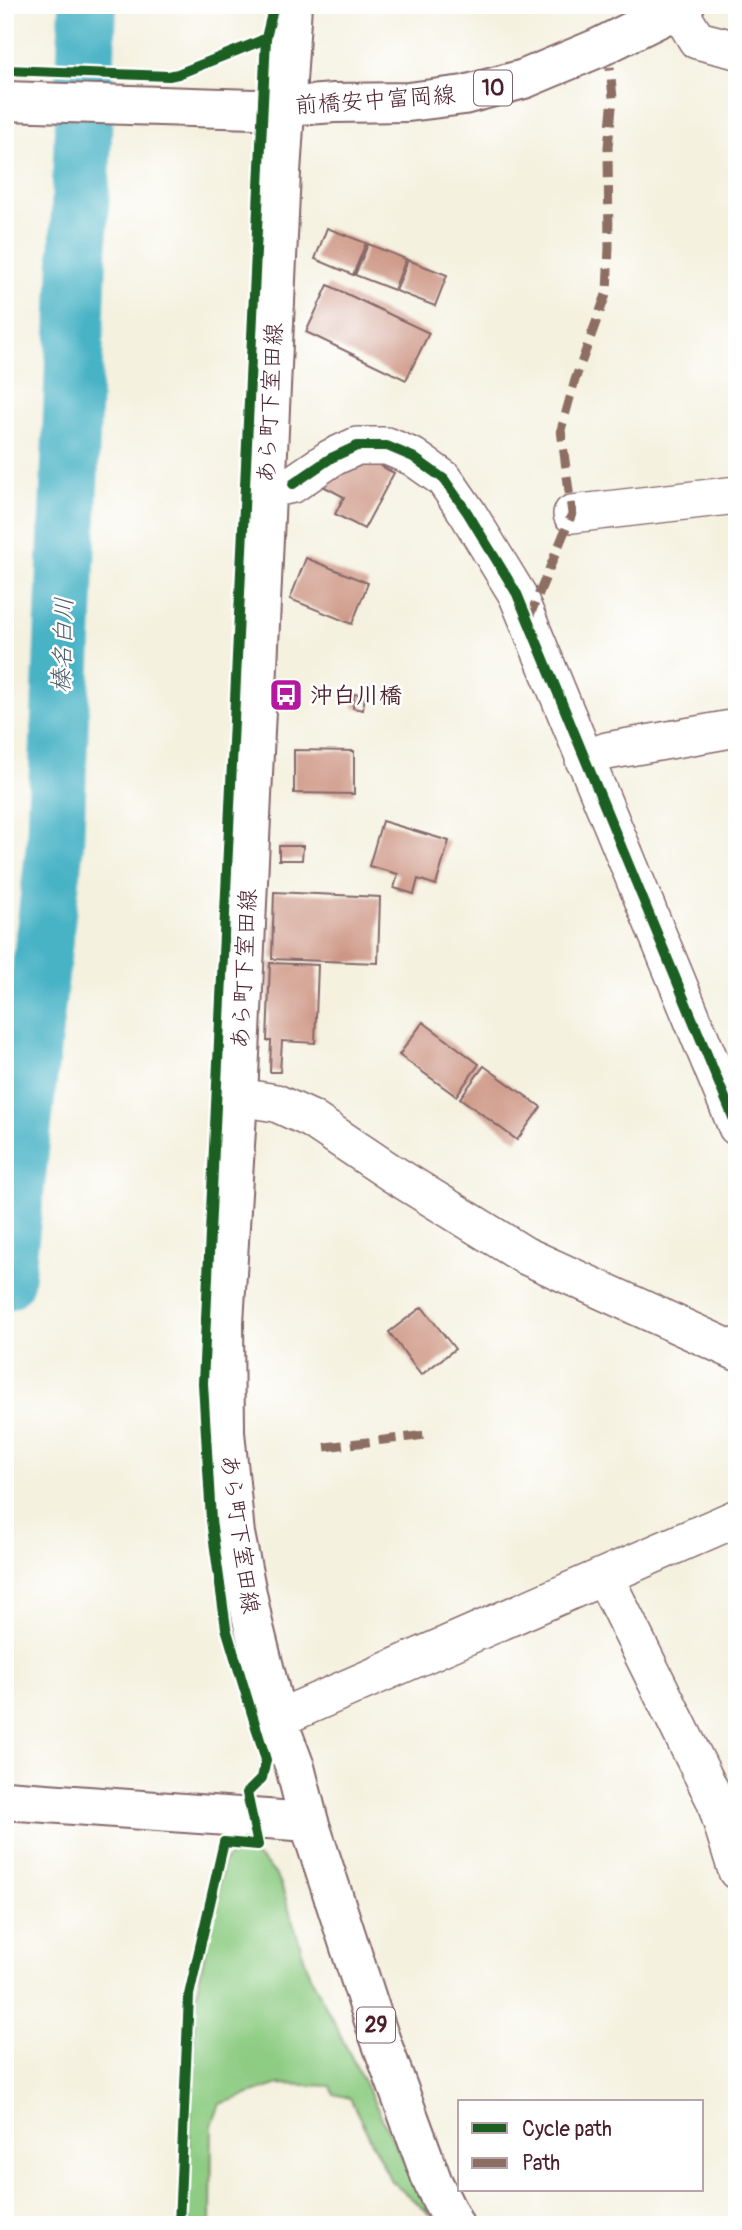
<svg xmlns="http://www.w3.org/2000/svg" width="742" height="2230" font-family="Pangolin,'Klee One',sans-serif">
<rect width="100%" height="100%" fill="#fff"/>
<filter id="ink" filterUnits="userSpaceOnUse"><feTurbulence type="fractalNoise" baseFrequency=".0143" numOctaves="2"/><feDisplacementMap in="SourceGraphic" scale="14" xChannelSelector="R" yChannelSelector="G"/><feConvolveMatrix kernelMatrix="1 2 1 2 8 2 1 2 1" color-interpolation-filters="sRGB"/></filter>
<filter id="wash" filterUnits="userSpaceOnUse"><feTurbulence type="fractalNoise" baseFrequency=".00686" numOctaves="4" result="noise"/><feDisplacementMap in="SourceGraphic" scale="28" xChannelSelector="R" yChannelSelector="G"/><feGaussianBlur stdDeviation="1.57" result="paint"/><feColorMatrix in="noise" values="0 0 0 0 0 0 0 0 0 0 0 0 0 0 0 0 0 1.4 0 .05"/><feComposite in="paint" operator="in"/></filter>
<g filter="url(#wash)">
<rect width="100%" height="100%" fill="#f4f1df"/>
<!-- green -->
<path fill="#8ecc83" stroke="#6c7657" stroke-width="2" d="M 245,1851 C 261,1858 273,1868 281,1884 L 309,1973 L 431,2215 L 391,2181 L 350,2098 L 334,2094 L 331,2086 L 279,2084 L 220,2104 L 212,2125 L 211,2225 L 185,2225 L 196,1995 L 223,1865 C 227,1855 234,1852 245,1851 Z"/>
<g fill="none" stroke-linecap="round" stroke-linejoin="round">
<!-- river -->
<path stroke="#48b3c6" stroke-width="58" d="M 5,1281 L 55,844 L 88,5"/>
</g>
<g id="blocks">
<!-- building -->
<path fill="#ce9785" d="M 327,228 L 366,243 L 353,275 L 315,259 Z
M 368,244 L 406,259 L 394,290 L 355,275 Z
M 408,260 L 447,275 L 435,306 L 396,291 Z
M 328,285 L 429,333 L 406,380 L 306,332 Z
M 357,453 L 394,473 L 364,529 L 335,514 L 344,497 L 323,486 L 336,463 Z
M 306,558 L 368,583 L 352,624 L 290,599 Z
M 354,694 L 365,695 L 363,710 L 353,708 Z
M 294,750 L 354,751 L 354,794 L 294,793 Z
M 382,821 L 449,841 L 436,885 L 418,879 L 414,894 L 394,888 L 398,874 L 369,866 Z
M 279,846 L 303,846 L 302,860 L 279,860 Z
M 274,892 L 380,897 L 378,963 L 272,959 Z
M 270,963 L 318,965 L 315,1043 L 282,1041 L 280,1072 L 270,1072 L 271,1041 L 267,1041 Z
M 423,1022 L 479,1064 L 456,1096 L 399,1055 Z
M 484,1066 L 541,1107 L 517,1140 L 460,1098 Z
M 422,1307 L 455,1349 L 421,1375 L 389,1332 Z"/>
</g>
</g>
<g filter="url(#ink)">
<use href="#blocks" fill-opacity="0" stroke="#86686a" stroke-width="2"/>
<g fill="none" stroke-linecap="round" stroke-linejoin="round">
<defs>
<path id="street" d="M 678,9 L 697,40 L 737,50
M 266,490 L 293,484 L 331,458 L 357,446 L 387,446 L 413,457 L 444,479 L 467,512 L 517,594 L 737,1127
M 572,514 L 737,495
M 584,760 L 607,751 L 737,728
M 238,1097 L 276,1103 L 311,1119 L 390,1172 L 524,1255 L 737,1352
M 605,1578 L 715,1800 L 737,1871
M 277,1719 L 737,1518"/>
<path id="primary" d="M 292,5 L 281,172 L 238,1097 L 224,1322 L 225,1432 L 235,1534 L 253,1623 L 277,1719 L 295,1767 L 309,1822 L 379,2036 L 433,2183 L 454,2225
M 5,101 L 254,109 L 334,103 L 408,102 L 464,95 L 524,79 L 598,48 L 685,5
M 5,1800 L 309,1822"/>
</defs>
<!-- street casing -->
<use href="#street" stroke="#86686a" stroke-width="40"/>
<!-- primary casing -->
<use href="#primary" stroke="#86686a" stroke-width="42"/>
<!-- street -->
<use href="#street" stroke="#fff" stroke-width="37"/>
<!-- primary -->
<use href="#primary" stroke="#fff" stroke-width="38"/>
<!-- quiet -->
<path stroke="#8d6e63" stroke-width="9" stroke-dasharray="18 9" stroke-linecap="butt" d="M 528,620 L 572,514 L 561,430 L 575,380 L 607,292 L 609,247 L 608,147 L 613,98 L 610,67
M 325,1447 L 426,1435"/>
<defs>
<path id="cycleway" d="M 5,70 L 169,76 L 178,74 L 258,42 L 266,38 L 274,5
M 293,484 L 331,458 L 357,446 L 387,446 L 413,457 L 444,479 L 467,512 L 517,594 L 737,1127
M 179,2225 L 189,1995 L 224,1842 L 258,1845 L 247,1793 L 262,1778 L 266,1760 L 226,1628 L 211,1520 L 203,1383 L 266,38"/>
</defs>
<!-- cycleway casing -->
<use href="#cycleway" stroke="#fff" stroke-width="15"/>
<!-- cycleway -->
<use href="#cycleway" stroke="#1b5e20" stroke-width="10"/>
</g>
</g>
<!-- icons -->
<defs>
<symbol id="bus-square" viewBox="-11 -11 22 22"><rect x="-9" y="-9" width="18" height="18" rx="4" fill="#b5179e" stroke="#fff"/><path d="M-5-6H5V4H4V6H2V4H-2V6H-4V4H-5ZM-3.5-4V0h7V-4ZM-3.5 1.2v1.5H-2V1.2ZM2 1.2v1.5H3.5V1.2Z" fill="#fff"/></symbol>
</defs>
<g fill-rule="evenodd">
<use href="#bus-square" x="267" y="676" width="38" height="38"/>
</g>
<g text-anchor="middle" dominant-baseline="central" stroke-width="5" stroke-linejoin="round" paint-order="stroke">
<!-- shield labels -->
<g fill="#fff" stroke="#80626b" stroke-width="2">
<rect x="474" y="70.5" width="38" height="35" rx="5"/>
<rect x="357" y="2007.5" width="38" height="35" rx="5"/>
</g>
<g font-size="21" font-weight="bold" fill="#4a1f2b">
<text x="493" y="88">10</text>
<text x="376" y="2025">29</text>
</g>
<!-- street labels -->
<g font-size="23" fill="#4a1f2b" stroke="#fff">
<text transform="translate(375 100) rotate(-4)">前橋安中富岡線</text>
<text transform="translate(270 403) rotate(-87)">あら町下室田線</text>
<text transform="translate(244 969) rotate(-87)">あら町下室田線</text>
<text transform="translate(240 1534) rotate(82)">あら町下室田線</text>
</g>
<!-- poi labels -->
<g font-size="23" font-weight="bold" fill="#4a1f2b" stroke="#fff" text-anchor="start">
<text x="310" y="695">沖白川橋</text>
</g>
<!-- water labels -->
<g font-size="24" font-style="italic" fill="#495a69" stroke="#fff">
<text transform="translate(63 645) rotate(-88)">榛名白川</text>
</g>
</g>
<!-- margin -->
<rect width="742" height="2230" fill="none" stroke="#fff" stroke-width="28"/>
<!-- legend -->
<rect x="458" y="2100" width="245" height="91" fill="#ffffff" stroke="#b7a5aa" stroke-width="2"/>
<rect x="472" y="2123" width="35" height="10" fill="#1b5e20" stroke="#b7a5aa" stroke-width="2"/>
<text x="522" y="2136" font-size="21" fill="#4a1f2b">Cycle path</text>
<rect x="472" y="2158" width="35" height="10" fill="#8d6e63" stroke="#b7a5aa" stroke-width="2"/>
<text x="522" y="2170" font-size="21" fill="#4a1f2b">Path</text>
</svg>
